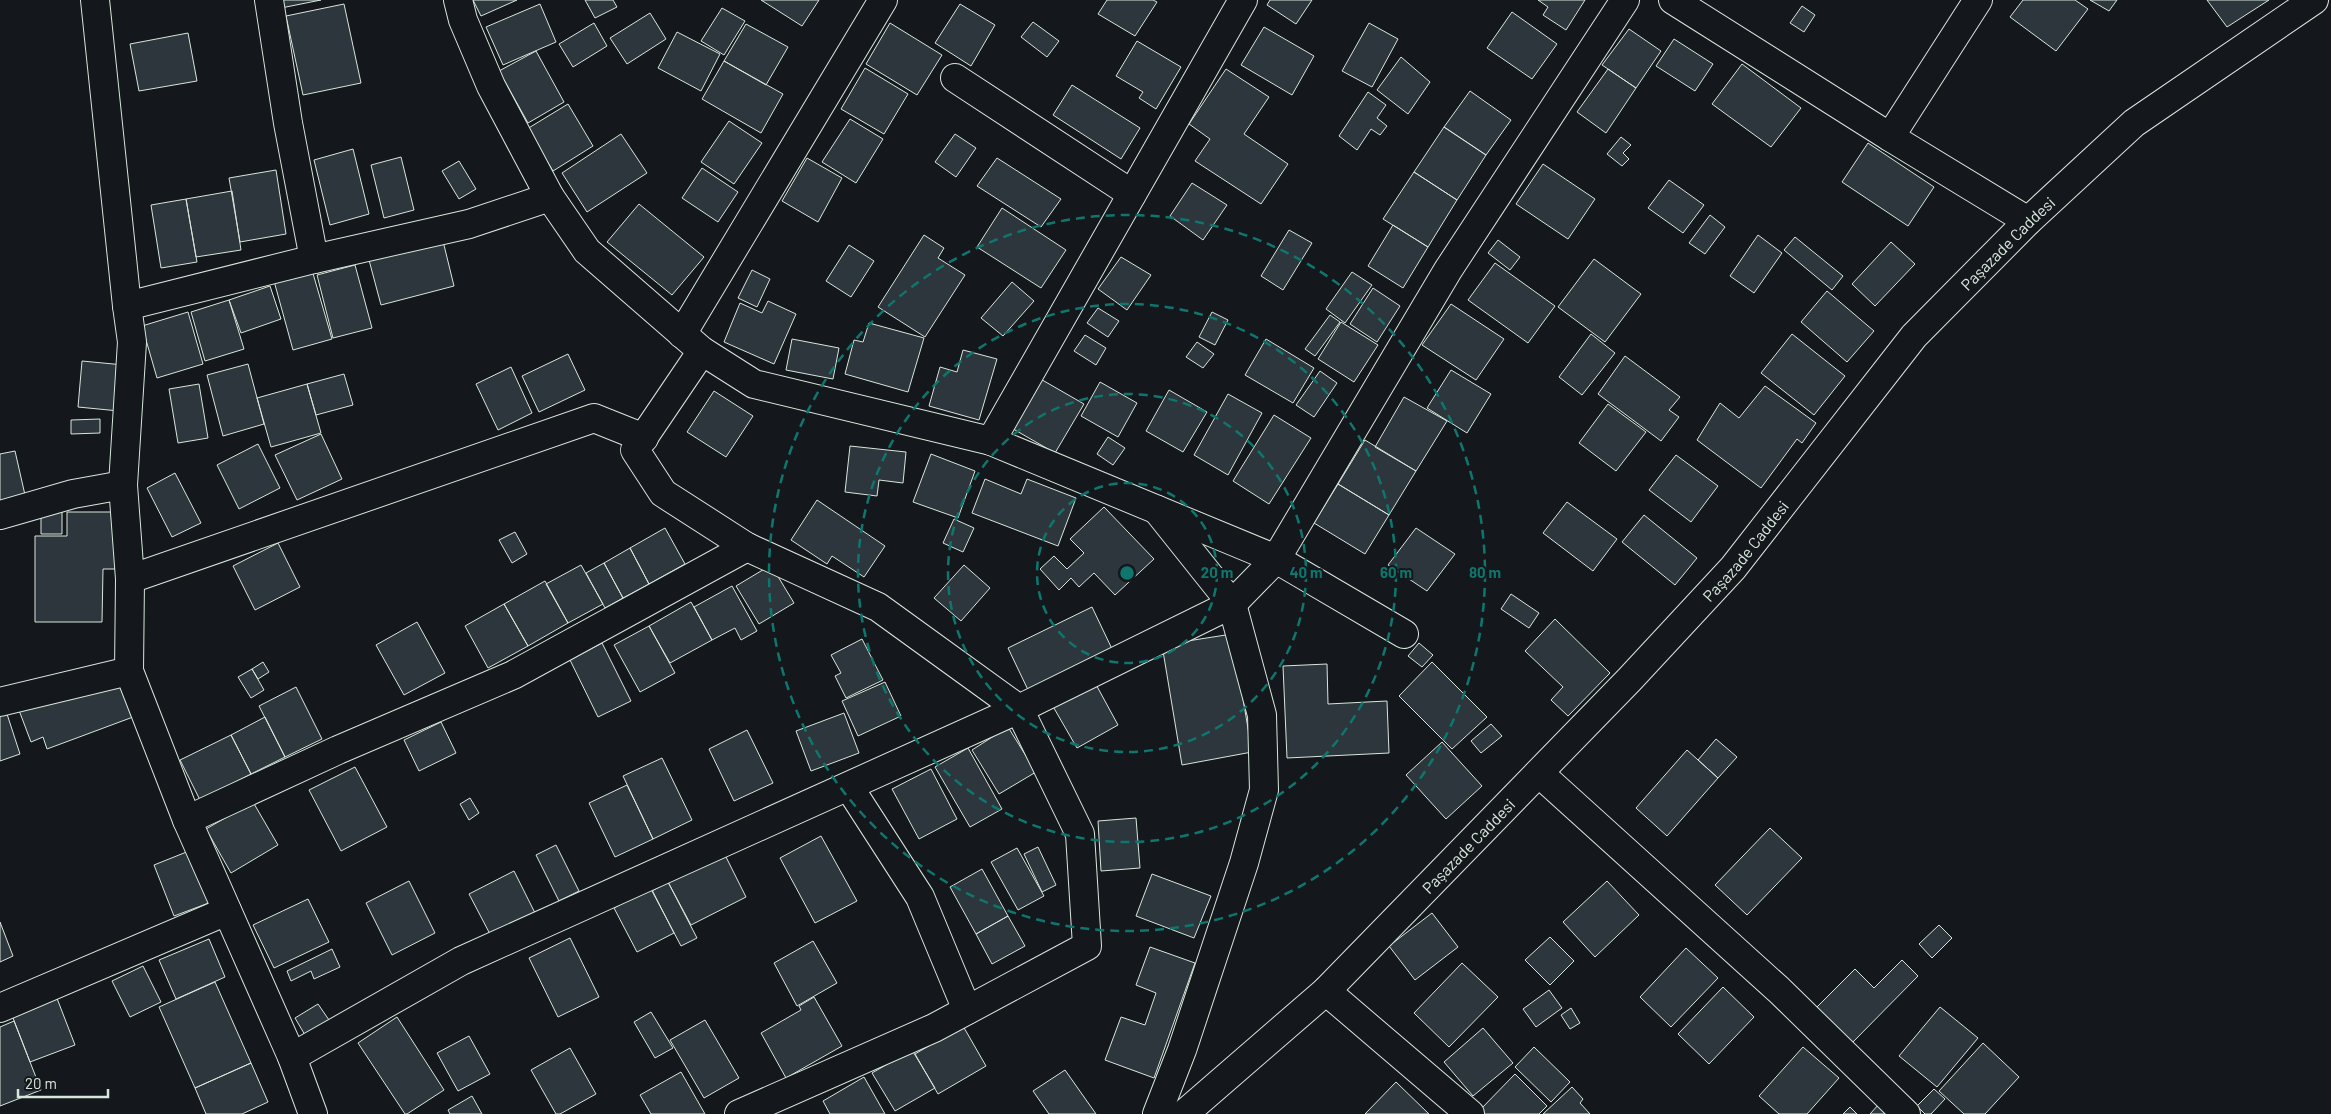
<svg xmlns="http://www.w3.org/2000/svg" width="2331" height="1114" font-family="Barlow,sans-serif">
<rect width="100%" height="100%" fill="#14181c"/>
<!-- building -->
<path fill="#2c363c" stroke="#d8e6dc" d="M 280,0 L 321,0 L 281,8 Z
M 473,0 L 517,0 L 481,16 Z
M 585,0 L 613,0 L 617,7 L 595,18 Z
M 761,0 L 819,0 L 802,26 Z
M 1107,0 L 1153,0 L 1157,2 L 1135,36 L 1098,14 Z
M 1270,0 L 1312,0 L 1296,24 L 1267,5 Z
M 1538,0 L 1585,0 L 1566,30 L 1543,15 L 1548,7 Z
M 2023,0 L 2075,0 L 2088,9 L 2056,51 L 2010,17 Z
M 2090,0 L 2117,0 L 2109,11 Z
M 2207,0 L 2269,0 L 2227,27 Z
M 344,4 L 361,83 L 303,95 L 286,16 Z
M 540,4 L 556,42 L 503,65 L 486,27 Z
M 960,4 L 995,25 L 971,66 L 935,43 Z
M 1802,6 L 1815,15 L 1804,32 L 1790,23 Z
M 722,8 L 745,21 L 724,55 L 701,41 Z
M 1512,12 L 1557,44 L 1532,79 L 1487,48 Z
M 650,13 L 666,39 L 627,64 L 610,38 Z
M 1033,22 L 1059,41 L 1047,57 L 1021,37 Z
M 594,23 L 607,46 L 573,67 L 559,44 Z
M 890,23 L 942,55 L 917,95 L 866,64 Z
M 1369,23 L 1398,39 L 1372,87 L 1342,71 Z
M 746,24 L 788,47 L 766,85 L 724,61 Z
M 1264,27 L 1314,56 L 1292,95 L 1241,65 Z
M 1629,29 L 1661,51 L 1636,88 L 1602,65 Z
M 677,32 L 720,54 L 701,91 L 658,68 Z
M 188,33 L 197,81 L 139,91 L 130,44 Z
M 1674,39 L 1713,64 L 1695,91 L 1656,66 Z
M 1137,41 L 1181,67 L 1156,109 L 1139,98 L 1143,92 L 1116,76 Z
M 536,51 L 564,102 L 528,123 L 499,71 Z
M 1401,57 L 1430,82 L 1408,114 L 1377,90 Z
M 724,61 L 783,94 L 761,133 L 702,99 Z
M 1742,64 L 1801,108 L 1771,147 L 1712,104 Z
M 865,68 L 908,94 L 884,134 L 841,109 Z
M 1226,69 L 1269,97 L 1244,134 L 1288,164 L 1261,204 L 1195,161 L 1210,139 L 1189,124 Z
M 1608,69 L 1636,88 L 1606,133 L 1577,112 Z
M 1072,85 L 1140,128 L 1121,159 L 1053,115 Z
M 1470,91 L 1511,120 L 1486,155 L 1444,127 Z
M 1368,92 L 1386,105 L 1377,118 L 1387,126 L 1380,135 L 1371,129 L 1357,150 L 1339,136 Z
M 568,104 L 593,146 L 553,171 L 527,129 Z
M 850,119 L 883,139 L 856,183 L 822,162 Z
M 729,121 L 762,143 L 734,184 L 701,162 Z
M 1444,127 L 1486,155 L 1457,200 L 1414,172 Z
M 621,134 L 647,173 L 587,212 L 562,173 Z
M 955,134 L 976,148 L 956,177 L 935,162 Z
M 1621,137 L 1631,145 L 1623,153 L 1629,159 L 1622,166 L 1607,154 Z
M 1868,143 L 1934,187 L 1908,226 L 1842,182 Z
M 353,149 L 369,214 L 330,225 L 314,160 Z
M 401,157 L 414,210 L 384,218 L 371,165 Z
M 807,158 L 842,178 L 818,222 L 782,201 Z
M 997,158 L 1061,199 L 1041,227 L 977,186 Z
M 459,161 L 476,189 L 459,199 L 442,171 Z
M 1543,164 L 1595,199 L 1568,239 L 1516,204 Z
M 702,168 L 738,192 L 718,222 L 682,198 Z
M 276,170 L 286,234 L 240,242 L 229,178 Z
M 1414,172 L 1457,200 L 1428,247 L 1383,219 Z
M 1669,180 L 1704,205 L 1683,233 L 1648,208 Z
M 1192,183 L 1227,205 L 1203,240 L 1170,216 Z
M 232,191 L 241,250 L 196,257 L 186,199 Z
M 186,199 L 197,262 L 161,268 L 151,205 Z
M 639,204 L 704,257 L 672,295 L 607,242 Z
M 1002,208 L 1066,250 L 1041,288 L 977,247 Z
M 1710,215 L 1725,227 L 1705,254 L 1689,243 Z
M 1393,225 L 1428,247 L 1403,288 L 1368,266 Z
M 1289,230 L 1312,243 L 1283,290 L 1261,276 Z
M 924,235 L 944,248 L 938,258 L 965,275 L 925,337 L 878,307 Z
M 1758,235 L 1782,253 L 1754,293 L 1730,276 Z
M 1795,237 L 1843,276 L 1832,290 L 1784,250 Z
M 1498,240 L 1520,257 L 1510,270 L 1488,253 Z
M 443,241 L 454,286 L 381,305 L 369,260 Z
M 1891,242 L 1915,264 L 1875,306 L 1852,284 Z
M 849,245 L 874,261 L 851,297 L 826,281 Z
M 1121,257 L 1151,275 L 1127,310 L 1098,289 Z
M 1594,259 L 1641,294 L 1605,342 L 1558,307 Z
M 1495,263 L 1555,306 L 1528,343 L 1468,300 Z
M 355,265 L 372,328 L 333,338 L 317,275 Z
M 312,270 L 332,339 L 293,350 L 274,281 Z
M 752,270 L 770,279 L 757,307 L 738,298 Z
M 1352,272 L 1372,285 L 1345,323 L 1326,309 Z
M 1012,282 L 1034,301 L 1003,336 L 981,318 Z
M 270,286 L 281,319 L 241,333 L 229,300 Z
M 1373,288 L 1400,306 L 1377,342 L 1350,324 Z
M 1827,291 L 1874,331 L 1847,362 L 1801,322 Z
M 229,300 L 244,349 L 205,361 L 191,312 Z
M 768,301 L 796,314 L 774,364 L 724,342 L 740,303 L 762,313 Z
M 1451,304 L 1504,339 L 1476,380 L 1422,345 Z
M 1098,308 L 1119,321 L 1108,337 L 1087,323 Z
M 188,312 L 203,364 L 157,378 L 142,326 Z
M 1212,312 L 1228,320 L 1215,345 L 1199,337 Z
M 1330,315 L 1340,322 L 1315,356 L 1305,349 Z
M 1341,322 L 1378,345 L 1354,382 L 1318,359 Z
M 869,323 L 924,338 L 908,392 L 845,374 L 854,340 L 863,342 Z
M 1591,334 L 1615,353 L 1582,395 L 1559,377 Z
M 1792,334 L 1845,376 L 1814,415 L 1761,373 Z
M 1085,335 L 1106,348 L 1096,365 L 1074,351 Z
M 792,339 L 839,348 L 833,379 L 786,370 Z
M 1266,339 L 1314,368 L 1293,403 L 1245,375 Z
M 1197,342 L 1214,354 L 1203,368 L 1186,357 Z
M 963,350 L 997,359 L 979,420 L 929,406 L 940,367 L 957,372 Z
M 568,354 L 585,390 L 539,412 L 522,376 Z
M 1625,356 L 1680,397 L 1669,410 L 1679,417 L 1661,441 L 1598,394 Z
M 82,361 L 124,365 L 119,411 L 78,407 Z
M 248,364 L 264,424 L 223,436 L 207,375 Z
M 511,367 L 532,413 L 498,430 L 476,384 Z
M 1451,370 L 1491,394 L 1467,433 L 1427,408 Z
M 1320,371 L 1337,383 L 1314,417 L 1296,405 Z
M 344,374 L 353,405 L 316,415 L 307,384 Z
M 1037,377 L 1084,404 L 1055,453 L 1008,426 Z
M 1100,382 L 1137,403 L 1118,437 L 1081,416 Z
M 199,384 L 208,438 L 178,443 L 169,389 Z
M 307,384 L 321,433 L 271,447 L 257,398 Z
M 1765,386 L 1816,423 L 1802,443 L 1797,439 L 1761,488 L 1697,440 L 1720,403 L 1739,418 Z
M 1169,390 L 1207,412 L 1183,452 L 1146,431 Z
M 714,391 L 753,416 L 726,457 L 687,432 Z
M 1228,394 L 1262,413 L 1228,475 L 1194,455 Z
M 1404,397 L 1447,421 L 1416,471 L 1375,447 Z
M 1608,404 L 1646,432 L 1616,471 L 1579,443 Z
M 1274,415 L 1311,438 L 1269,504 L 1233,481 Z
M 100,419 L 100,433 L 71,434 L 71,420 Z
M 321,434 L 342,479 L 297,500 L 275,455 Z
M 1108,437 L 1125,448 L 1113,465 L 1097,454 Z
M 1365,440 L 1416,471 L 1389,515 L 1338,484 Z
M 258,444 L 280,488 L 239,509 L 217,465 Z
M 850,446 L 906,452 L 903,483 L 879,480 L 877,496 L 845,492 Z
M 15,451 L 25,495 L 0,501 L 0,454 Z
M 931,454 L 975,471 L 958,518 L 913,502 Z
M 1676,455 L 1718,486 L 1691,522 L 1649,490 Z
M 175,473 L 201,523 L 172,537 L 147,488 Z
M 985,479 L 1021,494 L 1027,479 L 1076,498 L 1058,546 L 972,513 Z
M 1338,484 L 1389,515 L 1365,554 L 1314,523 Z
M 817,500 L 885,546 L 864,577 L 832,556 L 827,564 L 791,540 Z
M 1567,502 L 1617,539 L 1593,571 L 1543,533 Z
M 1104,507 L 1154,559 L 1115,595 L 1094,573 L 1079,587 L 1071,578 L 1059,590 L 1040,569 L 1054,556 L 1067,569 L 1084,553 L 1070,539 Z
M 62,510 L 62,534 L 41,534 L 41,511 Z
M 67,512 L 125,512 L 124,569 L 103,569 L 102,622 L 35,622 L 35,536 L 67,536 Z
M 1644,515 L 1697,558 L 1675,585 L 1622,542 Z
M 954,519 L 974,528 L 963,552 L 943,543 Z
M 665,528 L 685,564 L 649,584 L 630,548 Z
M 1416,528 L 1455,554 L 1427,591 L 1388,565 Z
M 515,532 L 527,554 L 512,563 L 499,540 Z
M 278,543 L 300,587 L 255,610 L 233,566 Z
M 630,548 L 649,584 L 623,598 L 604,563 Z
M 604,563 L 623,598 L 605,608 L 586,573 Z
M 581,565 L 603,604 L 568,623 L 546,584 Z
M 771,565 L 794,603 L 759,624 L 736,586 Z
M 964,565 L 990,588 L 961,621 L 934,598 Z
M 545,581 L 568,623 L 528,646 L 504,604 Z
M 732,586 L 757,631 L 741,640 L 735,628 L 712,640 L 694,607 Z
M 1511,594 L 1539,613 L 1529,628 L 1501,609 Z
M 691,602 L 712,640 L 670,663 L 649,626 Z
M 504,604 L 528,646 L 488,668 L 465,626 Z
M 1092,607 L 1113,651 L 1029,692 L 1008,648 Z
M 1555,619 L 1610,673 L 1568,716 L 1551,700 L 1563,687 L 1525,651 Z
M 417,622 L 445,673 L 404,695 L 376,645 Z
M 649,626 L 675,673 L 640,692 L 614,645 Z
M 1232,634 L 1252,752 L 1182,765 L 1162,645 Z
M 862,639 L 883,680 L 846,698 L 835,676 L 841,673 L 831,655 Z
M 602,643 L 631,701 L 598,717 L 570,660 Z
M 1419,643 L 1433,655 L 1422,667 L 1408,656 Z
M 263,662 L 269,672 L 258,679 L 252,669 Z
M 1432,662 L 1487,717 L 1452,749 L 1399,696 Z
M 1327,664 L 1328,704 L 1387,701 L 1389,753 L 1287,758 L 1283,666 Z
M 252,669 L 264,690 L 251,698 L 238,677 Z
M 1093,679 L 1118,725 L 1077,748 L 1051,703 Z
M 119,681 L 133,717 L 47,749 L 43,737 L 31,742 L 17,705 L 65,687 L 69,700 Z
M 885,682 L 901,716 L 858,736 L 842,701 Z
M 296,687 L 322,739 L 285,757 L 259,706 Z
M 844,713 L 859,753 L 811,771 L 796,731 Z
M 7,714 L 20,754 L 0,761 L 0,716 Z
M 265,717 L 285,757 L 251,774 L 231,735 Z
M 441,722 L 456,753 L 419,771 L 404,740 Z
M 1491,724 L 1502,736 L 1481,753 L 1471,741 Z
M 1008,727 L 1036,772 L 999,794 L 972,750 Z
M 747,730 L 773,783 L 734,801 L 709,749 Z
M 231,735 L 251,774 L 200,800 L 180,760 Z
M 1716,739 L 1737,757 L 1718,778 L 1698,760 Z
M 1442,742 L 1482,786 L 1446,819 L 1406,775 Z
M 968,748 L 1002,809 L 970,827 L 935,767 Z
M 1687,750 L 1718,778 L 1667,836 L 1636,808 Z
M 662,758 L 692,820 L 653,839 L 623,776 Z
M 355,767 L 387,827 L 341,851 L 309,790 Z
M 931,769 L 957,819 L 919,839 L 892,789 Z
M 627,785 L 653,839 L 615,857 L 589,803 Z
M 470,798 L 479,813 L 469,820 L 460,804 Z
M 253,802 L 278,845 L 231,873 L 206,829 Z
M 1136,818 L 1140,868 L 1101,871 L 1098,821 Z
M 1770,828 L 1802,858 L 1747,915 L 1715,885 Z
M 821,836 L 857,901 L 815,923 L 780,858 Z
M 556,845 L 579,891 L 559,901 L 536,855 Z
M 1038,847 L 1056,885 L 1042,892 L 1024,854 Z
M 1017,848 L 1044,896 L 1018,910 L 991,862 Z
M 194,849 L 214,901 L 174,916 L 154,865 Z
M 724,853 L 746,897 L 691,925 L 668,882 Z
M 982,869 L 1008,916 L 976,934 L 950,887 Z
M 514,871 L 535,913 L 491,936 L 469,894 Z
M 1152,874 L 1211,896 L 1194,938 L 1136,916 Z
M 409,881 L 435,933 L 392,955 L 366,903 Z
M 1607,881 L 1639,915 L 1595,957 L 1563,922 Z
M 668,882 L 697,938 L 681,946 L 652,891 Z
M 651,888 L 674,933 L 637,952 L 614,908 Z
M 308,899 L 329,942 L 274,968 L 253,925 Z
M 1432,913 L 1458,947 L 1415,980 L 1389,946 Z
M 1008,916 L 1025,946 L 992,964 L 976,934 Z
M 0,922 L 13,956 L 0,962 Z
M 1939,925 L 1952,938 L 1932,958 L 1919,944 Z
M 1550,937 L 1574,961 L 1550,985 L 1525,960 Z
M 570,938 L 599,997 L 558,1017 L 529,958 Z
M 209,939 L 225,977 L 176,999 L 159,960 Z
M 813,941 L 837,983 L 797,1006 L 774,963 Z
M 1150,947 L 1195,963 L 1154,1078 L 1105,1060 L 1121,1017 L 1145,1025 L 1156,993 L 1136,985 Z
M 1686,948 L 1718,978 L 1671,1027 L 1640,997 Z
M 332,949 L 340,967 L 314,979 L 311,971 L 291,981 L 287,971 Z
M 1902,960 L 1918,976 L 1852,1043 L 1816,1008 L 1855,969 L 1874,988 Z
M 1462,963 L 1498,997 L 1449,1047 L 1414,1013 Z
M 143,966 L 161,1002 L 130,1017 L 112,981 Z
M 215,982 L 251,1063 L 195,1088 L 159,1007 Z
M 1723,987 L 1754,1017 L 1709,1064 L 1678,1034 Z
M 53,988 L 75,1045 L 30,1062 L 8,1005 Z
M 1549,990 L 1562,1008 L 1536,1027 L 1523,1009 Z
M 814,997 L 842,1046 L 786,1078 L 761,1033 L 801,1010 L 799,1006 Z
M 318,1004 L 329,1020 L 305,1035 L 295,1018 Z
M 1940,1007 L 1978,1038 L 1937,1087 L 1899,1056 Z
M 1571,1008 L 1580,1023 L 1570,1029 L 1561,1015 Z
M 651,1012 L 673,1048 L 655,1058 L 634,1022 Z
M 397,1017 L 444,1090 L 407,1114 L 405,1114 L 358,1043 Z
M 705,1020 L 739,1078 L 704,1098 L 670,1040 Z
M 14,1021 L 41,1090 L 0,1106 L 0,1027 Z
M 963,1026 L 986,1066 L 938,1094 L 915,1054 Z
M 1483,1028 L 1513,1063 L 1473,1096 L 1444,1062 Z
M 469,1036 L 490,1074 L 458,1091 L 437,1053 Z
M 1983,1043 L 2019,1077 L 1985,1114 L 1964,1114 L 1939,1091 Z
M 1534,1047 L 1570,1082 L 1551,1102 L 1515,1067 Z
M 1803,1047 L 1839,1078 L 1807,1114 L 1779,1114 L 1759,1096 Z
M 570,1048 L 596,1094 L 560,1114 L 556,1114 L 531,1070 Z
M 912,1050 L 935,1088 L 895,1111 L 872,1073 Z
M 251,1063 L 268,1102 L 242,1114 L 206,1114 L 195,1088 Z
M 1065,1070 L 1096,1114 L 1049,1114 L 1033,1091 Z
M 681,1072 L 705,1114 L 651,1114 L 640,1095 Z
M 1515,1074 L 1547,1106 L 1539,1114 L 1482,1114 L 1479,1111 Z
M 864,1077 L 885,1114 L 830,1114 L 823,1101 Z
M 1396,1082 L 1429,1114 L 1365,1114 Z
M 1572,1087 L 1583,1099 L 1580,1103 L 1590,1114 L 1543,1114 Z
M 1934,1089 L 1945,1099 L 1931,1114 L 1925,1114 L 1917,1106 Z
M 472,1096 L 482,1114 L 450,1114 L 448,1110 Z
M 1879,1104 L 1889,1114 L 1870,1114 Z
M 1850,1107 L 1857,1114 L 1843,1114 Z"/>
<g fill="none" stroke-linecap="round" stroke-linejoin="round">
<defs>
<g id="minor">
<path d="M 95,0 L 127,306"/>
<path d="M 269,0 L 288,123 L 314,259"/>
<path d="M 458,0 L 463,20 L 491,86 L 550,197 L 587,251 L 702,351 L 754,384 L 991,441 L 1276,559 L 1404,634"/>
<path d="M 1673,0 L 1890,137 L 1978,0"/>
<path d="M 955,78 L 1132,194"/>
<path d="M 1890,137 L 2028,221"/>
<path d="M 550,197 L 469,224 L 314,259 L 127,306 L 132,342 L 123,485 L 130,579 L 594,418 L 644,438"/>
<path d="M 682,334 L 883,0"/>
<path d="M 702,351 L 635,450 L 663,493 L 747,547 L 878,607 L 1019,709 L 1232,604 L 1276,559 L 1448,270 L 1625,0"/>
<path d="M 991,441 L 1243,0"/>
<path d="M 0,515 L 73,494 L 123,485"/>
<path d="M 130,579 L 129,671 L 187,820 L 292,1057 L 313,1114"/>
<path d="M 0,702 L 129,671"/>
<path d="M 1539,773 L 1779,990 L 1906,1114"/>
<path d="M 849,787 L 920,897 L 967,1010"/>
<path d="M 187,820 L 338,750 L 513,675 L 747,547"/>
<path d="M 1326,991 L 1470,1114"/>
<path d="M 0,1008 L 227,911"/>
<path d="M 292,1057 L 461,961 L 1019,709 L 1080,834 L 1087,946 L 934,1028 L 739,1114"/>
<path d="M 1157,1114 L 1182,1050 L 1244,863 L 1264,790 L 1262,715 L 1232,604 L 1157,510"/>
<path id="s1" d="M 1184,1114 L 1326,991 L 1629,680 L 1733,568 L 1914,336 L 2028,221 L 2134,123 L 2314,0"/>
</g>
</defs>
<!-- minor casing -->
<use href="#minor" stroke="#d8e6dc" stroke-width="30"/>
<!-- minor -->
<use href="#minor" stroke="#14181c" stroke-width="28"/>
</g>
<!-- distance rings -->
<g fill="none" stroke="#0f766e" stroke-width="2.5" stroke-dasharray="9 6">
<circle cx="1127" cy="573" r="90"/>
<circle cx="1127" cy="573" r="179"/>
<circle cx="1127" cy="573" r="269"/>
<circle cx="1127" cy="573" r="358"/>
</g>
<g text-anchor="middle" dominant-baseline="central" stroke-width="4" stroke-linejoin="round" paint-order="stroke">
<!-- street labels -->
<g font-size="16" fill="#d8e6dc" stroke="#14181c">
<text stroke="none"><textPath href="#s1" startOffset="1201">Paşazade Caddesi</textPath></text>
<text stroke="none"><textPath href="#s1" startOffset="796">Paşazade Caddesi</textPath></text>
<text stroke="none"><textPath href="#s1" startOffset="391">Paşazade Caddesi</textPath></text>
</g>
</g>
<circle cx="1127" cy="573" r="8" fill="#0f766e" stroke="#14181c" stroke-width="2.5"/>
<g font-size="15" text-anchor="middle" font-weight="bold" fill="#0f766e" stroke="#14181c" stroke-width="4" stroke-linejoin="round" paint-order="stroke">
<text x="1217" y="578">20 m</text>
<text x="1306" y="578">40 m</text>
<text x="1396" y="578">60 m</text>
<text x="1485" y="578">80 m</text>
</g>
<!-- scale -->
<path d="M18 1089v8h90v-8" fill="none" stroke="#d8e6dc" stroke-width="2.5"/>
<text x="25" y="1089" font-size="15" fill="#d8e6dc" stroke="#14181c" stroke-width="4" paint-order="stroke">20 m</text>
</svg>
